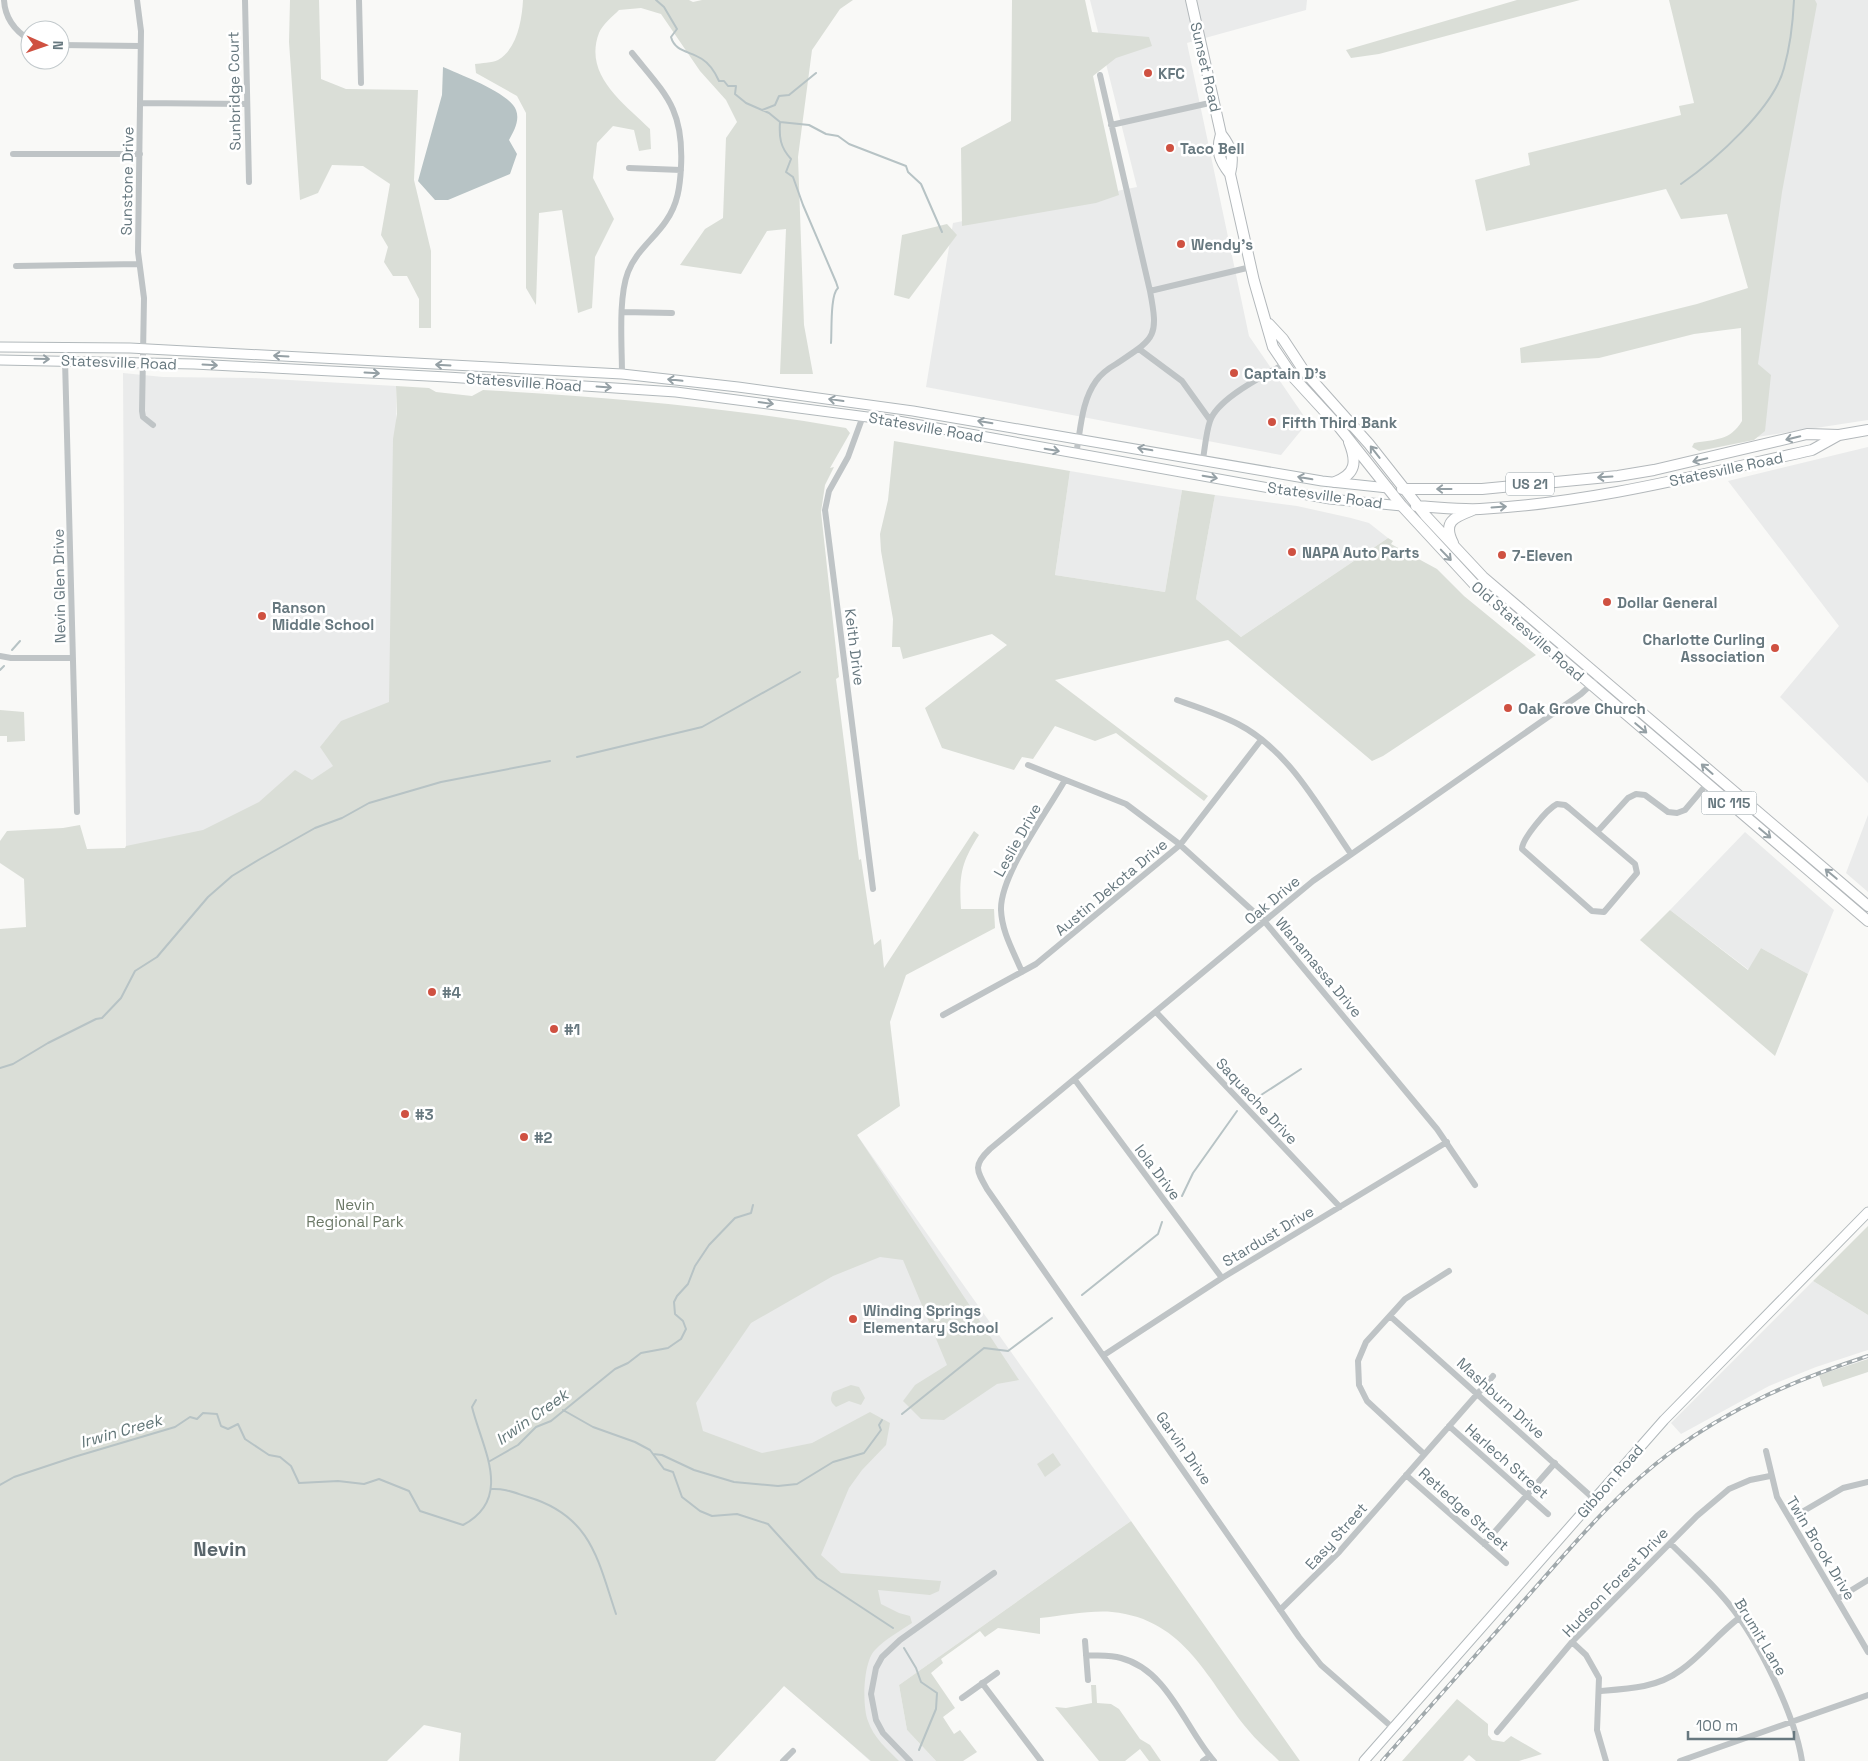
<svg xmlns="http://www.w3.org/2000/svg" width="1868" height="1761" font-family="'Space Grotesk',sans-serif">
<rect width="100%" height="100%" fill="#f9f9f7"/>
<!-- built -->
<path fill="#eaebeb" d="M 1090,0 L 1307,0 L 1306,10 L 1187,43 L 1249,336 L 1308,422 L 1281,455 L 926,387 L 953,223 L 1137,187 Z
M 1813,0 L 1868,0 L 1868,420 L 1744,439 L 1773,228 Z
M 123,373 L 163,377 L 252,378 L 396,386 L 402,858 L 126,846 Z
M 1868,447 L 1868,783 L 1780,697 L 1839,626 L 1728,481 Z
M 1070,471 L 1182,490 L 1165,592 L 1055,575 Z
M 1215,495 L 1297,506 L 1351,518 L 1369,523 L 1388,538 L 1241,637 L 1196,599 Z
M 1868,815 L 1868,892 L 1846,873 Z
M 1745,832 L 1834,910 L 1808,974 L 1761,948 L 1749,970 L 1670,910 Z
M 857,1135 L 1131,1521 L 899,1685 L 907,1730 L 936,1761 L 870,1761 L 582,1503 Z
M 1813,1281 L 1868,1315 L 1868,1350 L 1816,1367 L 1769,1386 L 1681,1434 L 1671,1423 Z"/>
<!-- green -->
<path fill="#daded7" d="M 290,0 L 319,0 L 321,79 L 346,89 L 418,90 L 414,180 L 431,251 L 431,328 L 419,328 L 419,299 L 407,276 L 393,276 L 384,262 L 388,247 L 381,235 L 390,184 L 363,166 L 332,165 L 318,193 L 300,200 L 289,42 Z
M 523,0 L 689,0 L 693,2 L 702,0 L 853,0 L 840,9 L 812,50 L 798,157 L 804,325 L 813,374 L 780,374 L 786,229 L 767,231 L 741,274 L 680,265 L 705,229 L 723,218 L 726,138 L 737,122 L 726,100 L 700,71 L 661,14 L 641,8 L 619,10 C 613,16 602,25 599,33 C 583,75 624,103 650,129 L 651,149 L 639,151 L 634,130 L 613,126 L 597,143 L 593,178 L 614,219 L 595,257 L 592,308 L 578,313 L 562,210 L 539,213 L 536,305 L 526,288 L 526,113 L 517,96 L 476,73 L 475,64 C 481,63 492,63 498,60 C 517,49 522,20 523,0 Z
M 1012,0 L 1085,0 L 1092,32 L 1149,37 L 1152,46 L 1116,58 L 1093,76 L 1119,195 L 1096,203 L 962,226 L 961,148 L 1011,121 Z
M 1517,0 L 1580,0 L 1379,54 L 1351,58 L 1346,50 Z
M 1669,0 L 1815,0 L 1817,4 L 1782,192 L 1758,364 L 1771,375 L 1765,431 L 1754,440 L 1699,451 L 1692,447 L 1694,443 C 1716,439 1730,441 1742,421 L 1741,328 L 1694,334 L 1599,358 L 1521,363 L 1520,348 L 1697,304 L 1748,288 L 1727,214 L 1681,219 L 1666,189 L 1486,231 L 1475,180 L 1530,165 L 1528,153 L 1681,115 L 1679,106 L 1694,103 Z
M 947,224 L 957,235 L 909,299 L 894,295 L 902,235 Z
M 396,386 L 429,388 L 436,392 L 472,396 L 483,390 C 605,397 726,407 846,428 L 850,433 L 830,468 L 834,467 L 825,485 L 821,512 L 839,677 L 836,679 L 859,860 L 861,859 L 874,945 L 881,939 L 884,968 L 974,831 L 979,835 C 961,863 959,875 961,909 L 994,909 L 995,928 L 906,975 L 890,1022 L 900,1106 L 857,1135 L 1019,1380 L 997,1384 L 944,1420 L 921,1419 L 903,1401 L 915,1385 L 947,1365 L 903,1260 L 880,1257 L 833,1276 L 751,1323 L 696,1403 L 703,1431 L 762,1453 L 812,1443 L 870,1412 L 890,1423 L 886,1445 L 862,1470 L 849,1488 L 821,1555 L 841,1573 L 941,1581 L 939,1591 L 930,1595 L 878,1590 L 881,1604 L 899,1613 L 910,1616 L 912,1623 C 900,1631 885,1639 875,1650 C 863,1662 862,1706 868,1721 C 873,1737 888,1750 899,1761 L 871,1761 L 784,1686 L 715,1761 L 459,1761 L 461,1733 L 424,1725 L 387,1761 L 0,1761 L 0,929 L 26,927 L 24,879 L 0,863 L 0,841 L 7,831 L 63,828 L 80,825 L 87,849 L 125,848 L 126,846 L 203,830 L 259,802 L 295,770 L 312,780 L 333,766 L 320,747 L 341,721 L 389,702 L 393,439 L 397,414 Z
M 894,441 L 1070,471 L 1055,575 L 1165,592 L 1182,490 L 1215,495 L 1196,599 L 1241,637 L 1388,538 L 1393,541 L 1391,544 L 1437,569 L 1464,596 L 1536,655 L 1383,756 L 1372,761 L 1228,640 L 1055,680 L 1208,796 L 1204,801 L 1116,733 L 1095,741 L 1055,726 L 1033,759 L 1022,757 L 1014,770 L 942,748 L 925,708 L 1007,645 L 992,634 L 903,659 L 900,647 L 892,647 L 893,619 L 881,551 L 880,534 L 888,500 Z
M 0,710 L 24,712 L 25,741 L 7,742 L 7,736 L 0,736 Z
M 1670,910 L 1748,970 L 1761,948 L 1808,974 L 1775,1056 L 1640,940 Z
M 1868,1226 L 1868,1315 L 1813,1281 Z
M 1868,1359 L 1868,1372 L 1823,1387 L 1819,1375 Z
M 851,1385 L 859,1387 L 865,1398 L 861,1405 L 849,1401 L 836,1407 C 830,1402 830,1399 833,1392 Z
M 1053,1453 L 1061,1465 L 1045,1477 L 1037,1464 Z
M 1131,1521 L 1300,1761 L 1279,1761 C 1269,1751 1258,1742 1249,1731 C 1208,1682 1186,1619 1112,1612 C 1091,1610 1062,1616 1040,1618 L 1040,1634 L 998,1628 L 985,1637 L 980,1631 L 941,1659 L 943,1663 L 931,1673 L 955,1708 L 943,1717 L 954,1734 L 960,1730 L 977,1752 L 963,1761 L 936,1761 L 907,1730 L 899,1685 Z
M 1091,1685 L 1096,1685 L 1097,1703 L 1111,1704 L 1119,1709 L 1140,1739 L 1150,1745 L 1161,1761 L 1149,1761 L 1140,1749 L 1125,1761 L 1099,1761 L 1055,1707 L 1066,1708 L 1092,1703 Z
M 1457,1699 L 1488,1724 L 1488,1735 L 1492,1740 L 1504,1742 L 1511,1736 L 1542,1754 L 1519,1761 L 1476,1761 L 1469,1755 L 1463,1761 L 1402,1761 Z"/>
<!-- water -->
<path fill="#b7c3c5" d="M 443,67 C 461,75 510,93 516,110 C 520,120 514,131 509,140 L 517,154 L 510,174 L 448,200 L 435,200 L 418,181 L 442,95 Z"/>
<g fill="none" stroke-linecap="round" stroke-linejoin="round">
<!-- stream -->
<path stroke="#b7c3c5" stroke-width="2" d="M 656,0 L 664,7 L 677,29 L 671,37 C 675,52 690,51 702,59 C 710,64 715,72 719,81 L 724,81 L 728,86 L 736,86 L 735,94 L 746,103 L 769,113 L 780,122 L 809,125 L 826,134 L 838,136 L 849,144 L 906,166 L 908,172 L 921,184 L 942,232
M 762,110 L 775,105 L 779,96 L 789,95 L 816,73
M 780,122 C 779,137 780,147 791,159 L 786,172 L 793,177 L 803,205 L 836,282 L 838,288 C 830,295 832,330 831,343
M 1681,184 C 1714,161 1774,108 1784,68 C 1790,47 1793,21 1794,0
M 12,650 L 20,641
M 0,670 L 4,666
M 577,757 L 702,727 L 800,672
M 0,1068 L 13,1064 L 48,1043 L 96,1019 L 102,1018 L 121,998 L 135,971 L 157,957 L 208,897 L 232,876 L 260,859 L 315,828 L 342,818 L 369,803 L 441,782 L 550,761
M 1258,1097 L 1301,1069
M 1182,1196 L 1193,1173 L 1237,1111
M 1082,1295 L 1158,1234 L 1162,1222
M 563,1410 L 593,1427 L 635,1442 L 650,1450 L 664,1469 L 673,1472 L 682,1497 L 700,1511 L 712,1516 L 737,1514 L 768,1524 L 817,1578 L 893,1628
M 902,1414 L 984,1348 L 1008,1351 L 1052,1318
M 653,1454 L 662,1455 L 694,1470 L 734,1482 L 778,1486 L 797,1484 L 833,1462 L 864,1453 L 881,1430 L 879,1425 L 882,1420
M 490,1461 L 518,1445 L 536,1427 L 551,1421 L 615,1369 L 628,1363 L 641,1353 L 668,1348 L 681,1339 L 686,1329 L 683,1321 L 675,1314 L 674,1302 L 677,1296 L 688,1284 L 695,1266 L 709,1245 L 735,1218 L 751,1213 L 753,1205
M 0,1485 L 14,1477 L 74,1457 L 175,1427 L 190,1417 L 197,1419 L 203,1413 L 217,1414 L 221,1426 L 228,1429 L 238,1424 L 245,1439 L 269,1455 L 280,1457 L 291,1466 L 299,1483 L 338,1481 L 364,1484 L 379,1479 L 409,1491 L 420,1511 L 463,1525 C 514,1498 482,1448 472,1407 L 476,1400
M 491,1489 C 505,1488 515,1493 528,1497 C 592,1516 598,1561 616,1614
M 904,1648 L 916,1668 L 921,1682 L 937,1693 L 936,1709 L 919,1750"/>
<defs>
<path id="secondary" d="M 0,347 L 130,348 L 622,374 L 738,387 L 913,411 L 1322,481 L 1388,488
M 0,360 L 194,364 L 447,377 L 676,392 L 898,421 L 1330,499 L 1402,506
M 1364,1761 L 1664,1420 L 1868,1212"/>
<path id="primary" d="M 1191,0 L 1221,134 C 1232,148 1234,157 1230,174 L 1254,281 L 1273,347 L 1294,378 L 1339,427 L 1402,506 L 1475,585 L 1868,921
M 1221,134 C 1216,151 1219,160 1230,174
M 1269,324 L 1283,339 L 1304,371 L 1369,444 L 1425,515 L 1483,577 L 1868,906
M 1335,482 C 1356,474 1357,462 1349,442
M 1402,489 L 1482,489 L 1618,476 L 1654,470 L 1807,434 L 1839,435 L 1868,430
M 1416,506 C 1437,507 1459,510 1480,509 C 1593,503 1702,474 1812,450 L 1839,435
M 1453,543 C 1442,521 1455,517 1473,510"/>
</defs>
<!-- secondary casing -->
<use href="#secondary" stroke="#b1b8bb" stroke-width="11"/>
<!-- primary casing -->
<use href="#primary" stroke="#b3b8bb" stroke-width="12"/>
<!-- street -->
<path stroke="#bfc4c6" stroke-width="6" d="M 4,0 C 5,18 15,31 30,40
M 137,0 L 141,31 L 138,252 L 144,298 L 142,411 L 143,417 L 153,425
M 245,0 L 249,182
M 359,0 L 361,83
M 60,45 L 140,46
M 140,103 L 247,104
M 1111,125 L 1214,102
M 13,154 L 140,154
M 629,168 L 681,170
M 16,266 L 139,264
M 1150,291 L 1251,267
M 623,312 L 672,313
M 1139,349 L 1182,381 L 1210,420
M 65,360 L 77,812
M 622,374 C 622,345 618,298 628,272 C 636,251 654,239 666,221 C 678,204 680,186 681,167 C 684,109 666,95 632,53
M 863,416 L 848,457 L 829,491 L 825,510 L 873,889
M 1076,454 C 1081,429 1081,402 1096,381 C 1101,374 1109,368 1116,364 C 1155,338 1159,338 1150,291 L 1100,75
M 1203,459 C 1205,447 1206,433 1210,421 C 1218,398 1264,376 1284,364
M 0,656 L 11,658 L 73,658
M 1177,700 C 1197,707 1219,714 1238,724 C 1290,751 1319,808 1351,854
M 1028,765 L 1126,804 L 1178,843 L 1265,922 L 1437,1129 L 1475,1185
M 1557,804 L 1565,805 L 1569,808 L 1635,864 L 1637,873 L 1604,912 L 1592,911 L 1522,849 C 1522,839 1547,809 1557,804 Z
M 1598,831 L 1628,798 L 1636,794 L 1645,795 L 1668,812 L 1677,813 L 1685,810 L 1707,784
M 1022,972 C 1014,952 1002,933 1001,910 C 1000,875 1047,812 1065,780
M 1156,1012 L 1340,1207
M 943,1015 L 1036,964 L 1180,845 L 1261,740
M 1075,1080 L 1222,1278
M 1390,1316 L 1594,1499
M 1104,1355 L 1222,1278 L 1447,1142
M 1449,1426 L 1548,1514
M 1766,1451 L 1777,1497 L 1868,1652
M 1424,1454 L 1367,1401 L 1359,1385 L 1358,1361 L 1366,1342 L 1405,1299 L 1449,1271
M 1406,1475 L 1506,1563
M 1790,1519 L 1843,1488 L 1868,1482
M 1670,1543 C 1689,1562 1711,1582 1728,1603 C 1758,1639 1795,1715 1802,1761
M 1484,1544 L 1555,1463
M 1837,1599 L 1868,1580
M 1280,1610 L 1339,1552 L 1493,1376
M 1085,1641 L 1088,1680
M 1572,1642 L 1586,1655 L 1599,1678 L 1597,1730 L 1606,1761
M 1086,1655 C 1098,1656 1110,1655 1121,1658 C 1168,1670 1185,1728 1214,1761
M 982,1683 L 1041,1761
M 1599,1691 C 1628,1689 1657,1688 1681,1670 C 1702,1655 1718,1634 1739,1618
M 962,1698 L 997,1673
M 1393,1728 L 1321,1665 L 1299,1637 L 987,1189 C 976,1170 973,1165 990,1149 L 1313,881 L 1581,694 L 1594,682
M 1497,1732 L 1572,1642 L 1697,1516 L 1729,1489 L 1750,1480 L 1770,1476
M 783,1761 L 793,1751
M 910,1761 L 883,1733 L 876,1720 L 871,1694 L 876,1668 L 882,1657 L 900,1640 L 994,1573
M 1203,1761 L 1210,1756
M 1680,1761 L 1868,1695"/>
<!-- secondary -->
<use href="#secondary" stroke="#fff" stroke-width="9"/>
<!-- primary -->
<use href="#primary" stroke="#fff" stroke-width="10"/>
<defs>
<path id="rail" d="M 1382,1761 C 1431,1706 1479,1651 1528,1596 C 1573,1545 1616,1493 1671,1452 C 1731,1407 1798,1379 1868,1356"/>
</defs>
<!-- rail casing -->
<use href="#rail" stroke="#a1a9ac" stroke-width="4"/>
<!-- rail -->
<use href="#rail" stroke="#fff" stroke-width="2" stroke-dasharray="5.5" stroke-linecap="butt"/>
</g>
<!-- one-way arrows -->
<defs><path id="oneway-shaft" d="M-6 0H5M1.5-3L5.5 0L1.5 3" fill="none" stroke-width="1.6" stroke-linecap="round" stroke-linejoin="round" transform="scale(1.25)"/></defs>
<g stroke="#95a0a5">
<use href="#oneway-shaft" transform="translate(281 356) rotate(-177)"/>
<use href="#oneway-shaft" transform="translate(42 359) rotate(1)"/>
<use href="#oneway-shaft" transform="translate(210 365) rotate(3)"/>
<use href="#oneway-shaft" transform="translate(443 365) rotate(-177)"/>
<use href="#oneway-shaft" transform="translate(372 373) rotate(3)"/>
<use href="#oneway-shaft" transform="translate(675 380) rotate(-174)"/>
<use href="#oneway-shaft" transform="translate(604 387) rotate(4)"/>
<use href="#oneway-shaft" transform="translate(836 400) rotate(-172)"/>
<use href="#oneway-shaft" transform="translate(766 403) rotate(8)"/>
<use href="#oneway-shaft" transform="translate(985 422) rotate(-171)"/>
<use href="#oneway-shaft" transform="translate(1793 438) rotate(166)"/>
<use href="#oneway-shaft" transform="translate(1145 449) rotate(-170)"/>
<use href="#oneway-shaft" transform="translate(1052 450) rotate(10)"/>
<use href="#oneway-shaft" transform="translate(1375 452) rotate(-128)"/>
<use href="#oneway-shaft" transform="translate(1700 460) rotate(167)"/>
<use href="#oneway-shaft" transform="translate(1210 477) rotate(10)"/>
<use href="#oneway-shaft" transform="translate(1605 477) rotate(177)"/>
<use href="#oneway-shaft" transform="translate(1305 478) rotate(-170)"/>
<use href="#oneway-shaft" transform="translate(1444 489) rotate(180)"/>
<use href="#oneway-shaft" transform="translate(1499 507) rotate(-4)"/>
<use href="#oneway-shaft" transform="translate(1446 555) rotate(46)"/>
<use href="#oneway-shaft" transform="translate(1641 728) rotate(40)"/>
<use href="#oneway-shaft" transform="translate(1707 769) rotate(-139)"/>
<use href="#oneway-shaft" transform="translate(1765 833) rotate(40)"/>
<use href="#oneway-shaft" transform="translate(1831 874) rotate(-140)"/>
</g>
<!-- markers -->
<g fill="#cf5141" stroke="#fff" stroke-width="2">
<circle cx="1148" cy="73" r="5"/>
<circle cx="1170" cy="148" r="5"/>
<circle cx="1181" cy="244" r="5"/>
<circle cx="1234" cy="373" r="5"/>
<circle cx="1272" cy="422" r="5"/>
<circle cx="1292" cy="552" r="5"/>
<circle cx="1502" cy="555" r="5"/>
<circle cx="1607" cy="602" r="5"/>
<circle cx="262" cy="616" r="5"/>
<circle cx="1775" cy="648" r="5"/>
<circle cx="1508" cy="708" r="5"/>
<circle cx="432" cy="992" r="5"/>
<circle cx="554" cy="1029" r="5"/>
<circle cx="405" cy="1114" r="5"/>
<circle cx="524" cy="1137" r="5"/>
<circle cx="853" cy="1319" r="5"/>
</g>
<g text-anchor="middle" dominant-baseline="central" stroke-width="5" stroke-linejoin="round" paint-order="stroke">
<!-- shield labels -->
<g fill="#fff" stroke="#95a0a5" stroke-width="1">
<rect x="1506" y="472.5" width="48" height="23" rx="4"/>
<rect x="1701.5" y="791.5" width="55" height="23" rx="4"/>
</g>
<g font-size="14" font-weight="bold" fill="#67787f">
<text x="1530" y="484">US 21</text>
<text x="1729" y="803">NC 115</text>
</g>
<!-- street labels -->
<g font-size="15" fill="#67787f" stroke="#fff">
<text transform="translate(1206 67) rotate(77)">Sunset Road</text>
<text transform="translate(234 91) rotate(-91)">Sunbridge Court</text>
<text transform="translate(127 181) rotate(-89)">Sunstone Drive</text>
<text transform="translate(119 362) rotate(2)">Statesville Road</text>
<text transform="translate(524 382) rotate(4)">Statesville Road</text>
<text transform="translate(926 427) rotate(10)">Statesville Road</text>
<text transform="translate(1726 469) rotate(-12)">Statesville Road</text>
<text transform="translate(1325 495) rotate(8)">Statesville Road</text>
<text transform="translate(59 586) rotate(-91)">Nevin Glen Drive</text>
<text transform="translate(1528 631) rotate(41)">Old Statesville Road</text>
<text transform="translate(855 647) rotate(83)">Keith Drive</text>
<text transform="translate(1017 840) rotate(-61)">Leslie Drive</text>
<text transform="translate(1111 887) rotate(-40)">Austin Dekota Drive</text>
<text transform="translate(1272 900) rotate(-40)">Oak Drive</text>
<text transform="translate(1319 967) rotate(50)">Wanamassa Drive</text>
<text transform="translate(1257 1101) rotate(47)">Saquache Drive</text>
<text transform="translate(1158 1172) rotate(53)">Iola Drive</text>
<text transform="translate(1268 1236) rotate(-31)">Stardust Drive</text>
<text transform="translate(1501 1398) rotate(42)">Mashburn Drive</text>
<text transform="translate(1184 1448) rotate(55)">Garvin Drive</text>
<text transform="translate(1507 1461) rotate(41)">Harlech Street</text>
<text transform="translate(1610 1481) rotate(-49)">Gibbon Road</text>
<text transform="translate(1464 1509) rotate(42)">Retledge Street</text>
<text transform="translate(1336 1536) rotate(-48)">Easy Street</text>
<text transform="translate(1821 1548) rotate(59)">Twin Brook Drive</text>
<text transform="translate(1615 1582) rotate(-46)">Hudson Forest Drive</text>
<text transform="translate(1761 1637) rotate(59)">Brumit Lane</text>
</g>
<!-- poi labels -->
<g font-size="15" font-weight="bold" fill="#67787f" stroke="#fff" text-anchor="start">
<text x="1158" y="73">KFC</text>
<text x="1180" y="148">Taco Bell</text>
<text x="1191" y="244">Wendy's</text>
<text x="1244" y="373">Captain D's</text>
<text x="1282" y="422">Fifth Third Bank</text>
<text x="1302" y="552">NAPA Auto Parts</text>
<text x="1512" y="555">7-Eleven</text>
<text x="1617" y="602">Dollar General</text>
<text x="272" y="607">Ranson<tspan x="272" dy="17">Middle School</tspan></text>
<text x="1765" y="639" text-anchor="end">Charlotte Curling<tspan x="1765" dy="17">Association</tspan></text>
<text x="1518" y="708">Oak Grove Church</text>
<text x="442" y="992">#4</text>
<text x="564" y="1029">#1</text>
<text x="415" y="1114">#3</text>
<text x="534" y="1137">#2</text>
<text x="863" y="1310">Winding Springs<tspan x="863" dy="17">Elementary School</tspan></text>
</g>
<!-- park labels -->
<g font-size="15" fill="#6b7866" stroke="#fff">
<text x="355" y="1204">Nevin<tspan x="355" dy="17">Regional Park</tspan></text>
</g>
<!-- water labels -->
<g font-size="16" font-style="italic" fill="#627678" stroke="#fff">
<text transform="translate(532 1417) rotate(-35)">Irwin Creek</text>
<text transform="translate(121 1431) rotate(-16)">Irwin Creek</text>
</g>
<!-- district labels -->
<g font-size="20" font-weight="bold" fill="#59656b" stroke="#fff">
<text x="220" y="1549">Nevin</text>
</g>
</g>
<!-- north arrow -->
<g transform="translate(45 45) rotate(92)"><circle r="24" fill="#ffffff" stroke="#c2c9cc"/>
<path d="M0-4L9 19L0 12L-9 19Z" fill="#cf5141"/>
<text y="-8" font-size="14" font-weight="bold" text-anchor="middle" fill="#67787f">N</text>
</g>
<!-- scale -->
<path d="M1688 1731v8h106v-8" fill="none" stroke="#67787f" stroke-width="2.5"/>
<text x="1696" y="1731" font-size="15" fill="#67787f" stroke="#ffffff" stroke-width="4" paint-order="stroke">100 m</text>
</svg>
